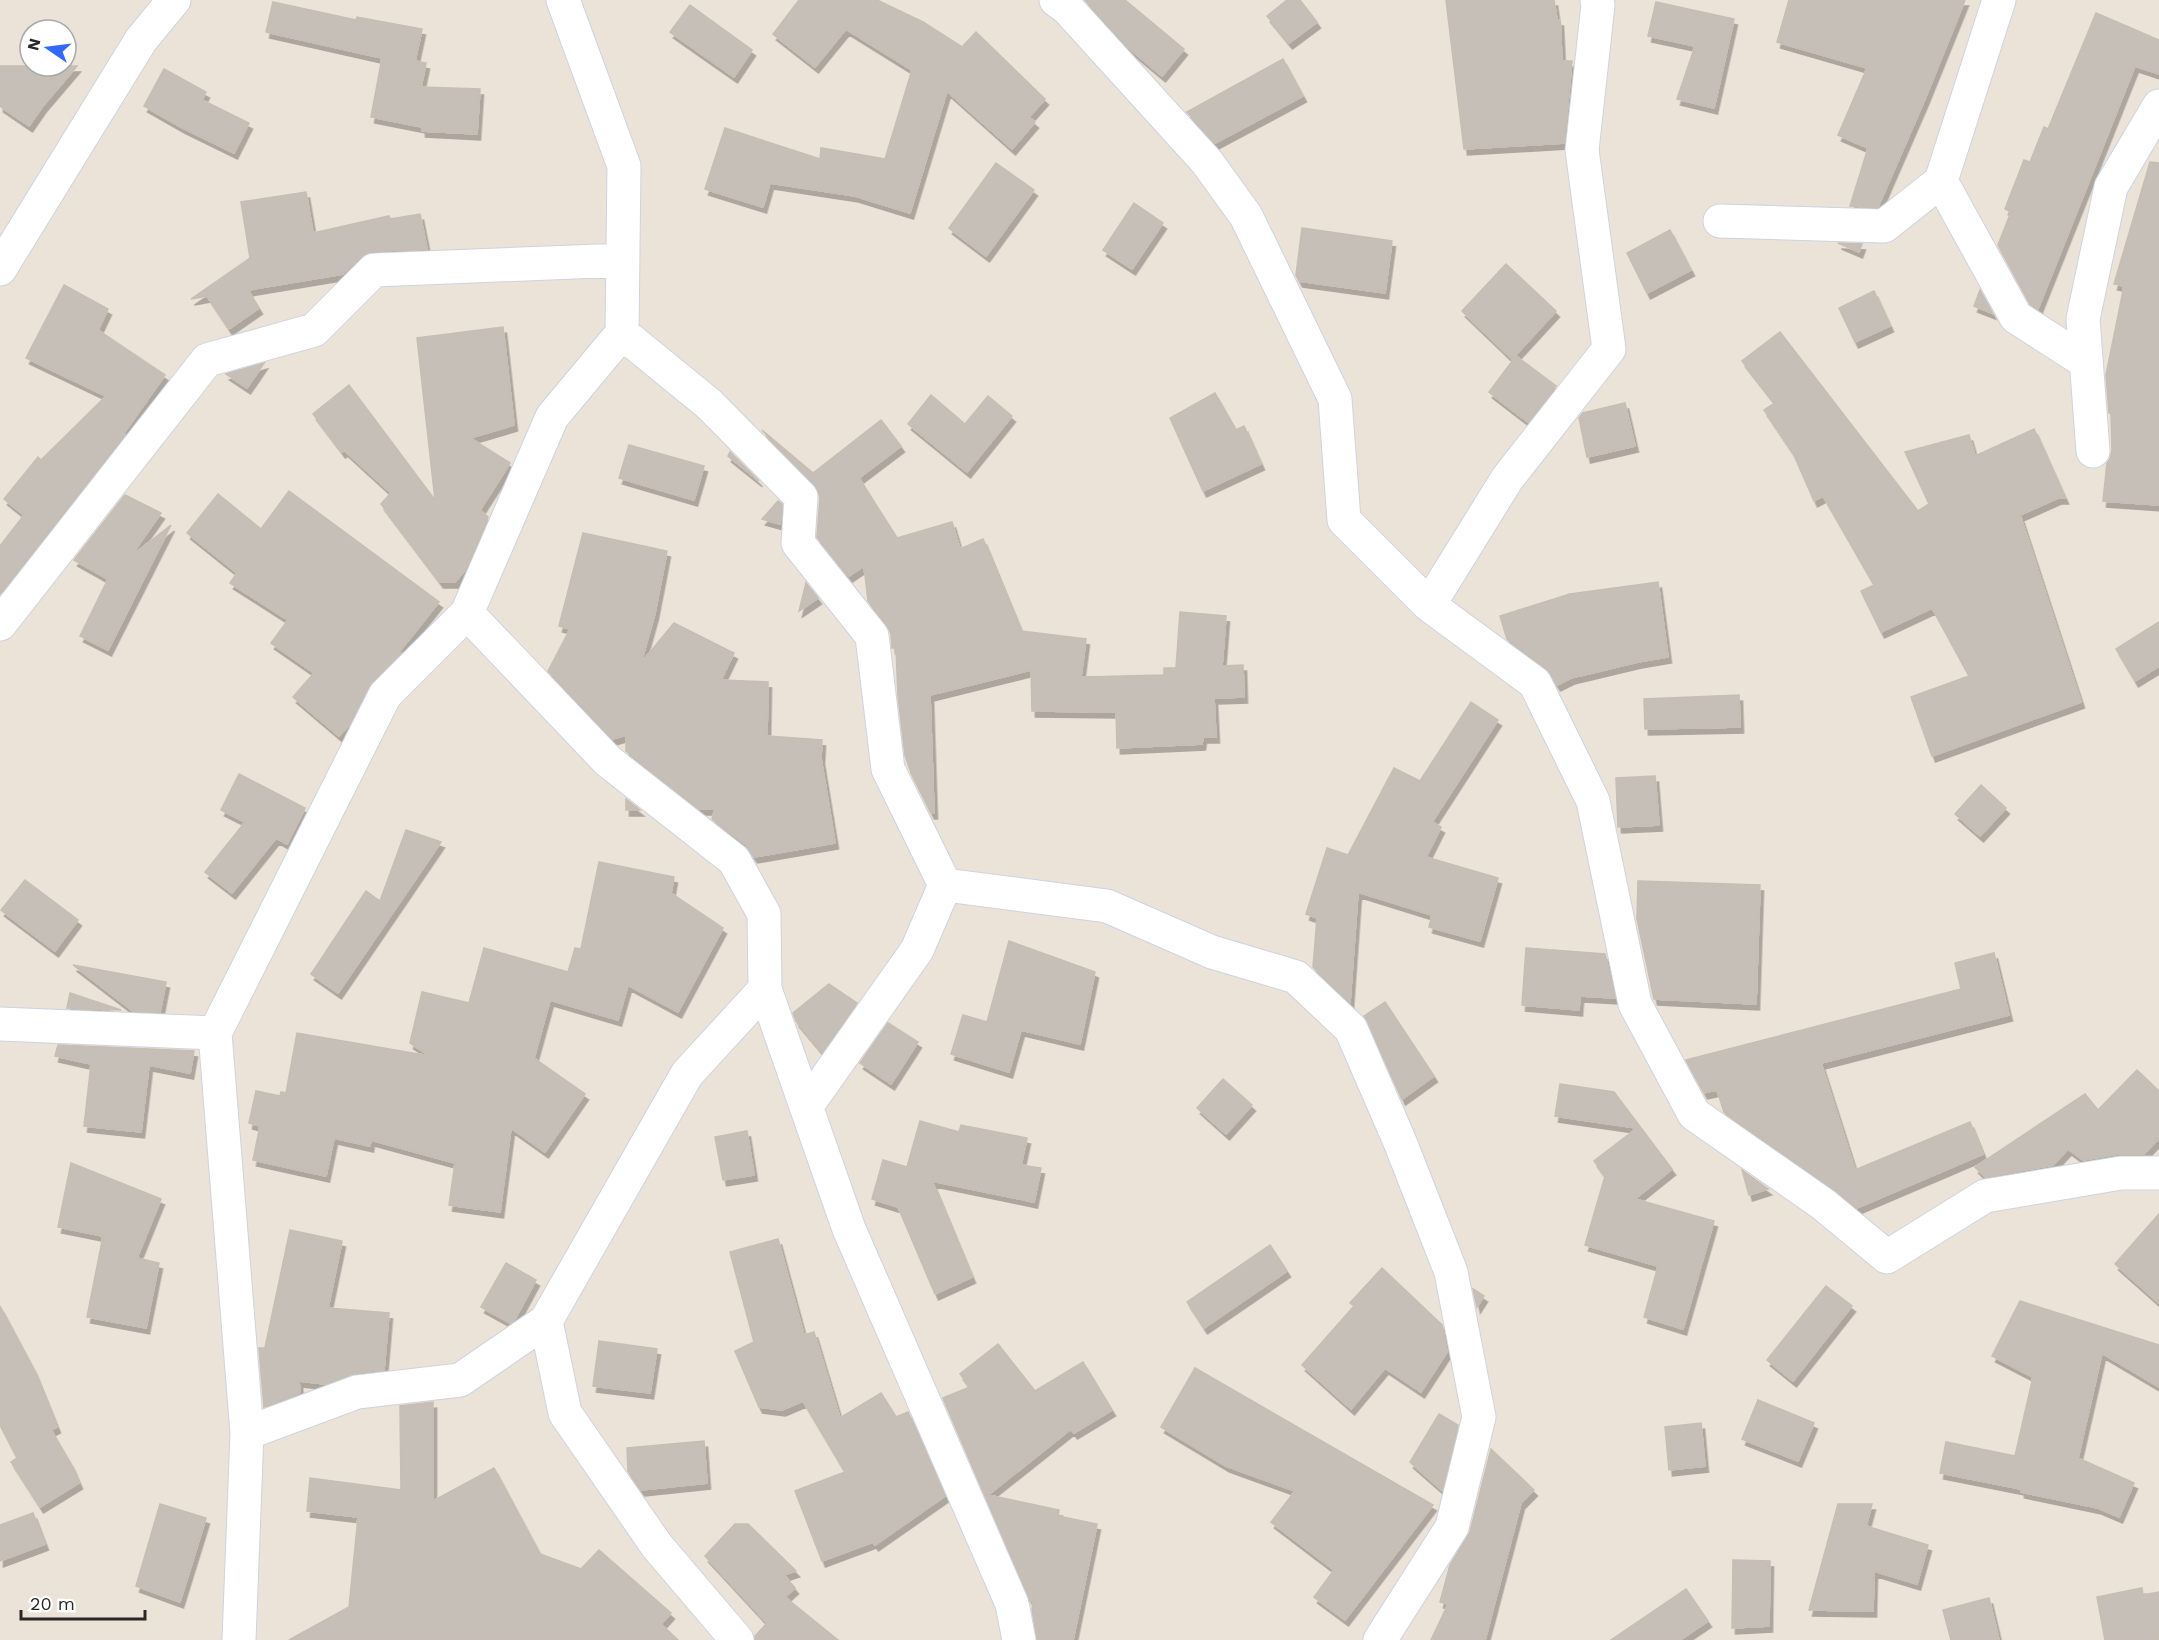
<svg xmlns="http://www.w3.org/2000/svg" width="2159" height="1640" font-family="'Work Sans',sans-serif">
<defs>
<filter id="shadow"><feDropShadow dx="3.5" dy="6" stdDeviation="0" flood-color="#0004"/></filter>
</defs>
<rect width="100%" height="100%" fill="#ebe2d8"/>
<!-- building -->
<path fill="#c6bfb8" stroke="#c7beb2" stroke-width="1.5" filter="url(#shadow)" d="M 799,0 L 877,0 L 923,22 L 962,47 L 976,32 L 1045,99 L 1029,117 L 1035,122 L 1012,149 L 947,91 L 910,213 L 855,196 L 770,183 L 763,207 L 705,189 L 725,128 L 820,159 L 821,148 L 885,159 L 912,70 L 846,29 L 815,67 L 773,34 Z
M 1085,0 L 1125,0 L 1184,49 L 1162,76 L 1131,50 Z
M 1287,0 L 1300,0 L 1317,22 L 1289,43 L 1267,16 Z
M 1446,0 L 1554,0 L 1557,20 L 1560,20 L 1562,61 L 1572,61 L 1564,143 L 1464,149 Z
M 1789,0 L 1965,0 L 1925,99 L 1878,207 L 1850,206 L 1868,148 L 1838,135 L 1867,68 L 1777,42 Z
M 273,2 L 356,20 L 357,17 L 422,29 L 415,61 L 426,63 L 421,87 L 480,89 L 477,134 L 422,131 L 422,127 L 371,117 L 382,58 L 266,32 Z
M 1656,2 L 1734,19 L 1714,108 L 1677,99 L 1695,46 L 1648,36 Z
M 690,5 L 752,50 L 734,77 L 670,32 Z
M 2096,13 L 2159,40 L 2159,74 L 2135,66 L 2038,309 L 2030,304 L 1998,245 L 2011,212 L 2005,209 L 2024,160 L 2030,162 L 2044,127 L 2048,129 Z
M 1283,59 L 1303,96 L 1215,143 L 1187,112 Z
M 0,66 L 77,66 L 42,107 L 29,126 L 0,106 Z
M 164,69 L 206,92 L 202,100 L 249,123 L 234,153 L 181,127 L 144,106 Z
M 2150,162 L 2159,163 L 2159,505 L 2103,501 L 2107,463 L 2110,459 L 2112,450 L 2111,413 L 2109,413 L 2106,375 L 2124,286 L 2114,284 Z
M 996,163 L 1034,190 L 986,256 L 949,228 Z
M 306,192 L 313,233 L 389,216 L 390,219 L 420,214 L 427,249 L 372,251 L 361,257 L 343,274 L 248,290 L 259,308 L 229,329 L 207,296 L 191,299 L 250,258 L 241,202 Z
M 1134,203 L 1163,223 L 1132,269 L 1103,250 Z
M 1302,228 L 1392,241 L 1385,293 L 1299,281 L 1296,275 Z
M 1670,230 L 1691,270 L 1647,293 L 1627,253 Z
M 1838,243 L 1862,244 L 1859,252 Z
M 1506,264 L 1556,311 L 1512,359 L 1462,311 Z
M 64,285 L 108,309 L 98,330 L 165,375 L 124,433 L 125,434 L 0,594 L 0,546 L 24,515 L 4,499 L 38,457 L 41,460 L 106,396 L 26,358 Z
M 1980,290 L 1992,313 L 1974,306 Z
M 1874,291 L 1890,326 L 1855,342 L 1839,308 Z
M 503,327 L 514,425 L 470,438 L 510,463 L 480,510 L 488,517 L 465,570 L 455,582 L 440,582 L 381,504 L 391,493 L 344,450 L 342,452 L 313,414 L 349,385 L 435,500 L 417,338 Z
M 1780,332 L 1918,511 L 1929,504 L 1905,452 L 1969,435 L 1975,456 L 2034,429 L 2065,498 L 2058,498 L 2020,515 L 2081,702 L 1932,756 L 1911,697 L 1969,676 L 1932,608 L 1881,632 L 1861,591 L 1874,585 L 1823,496 L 1814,501 L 1793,453 L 1764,410 L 1775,403 L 1742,361 Z
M 1516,356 L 1556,386 L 1528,422 L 1489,392 Z
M 264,363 L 247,388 L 226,374 Z
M 1215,393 L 1236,430 L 1244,426 L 1261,464 L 1203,491 L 1170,418 Z
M 931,395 L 965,424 L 988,396 L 1012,416 L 967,472 L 908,424 Z
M 1625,403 L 1635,446 L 1587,457 L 1579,418 L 1583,413 Z
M 881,420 L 901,446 L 859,478 L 897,538 L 952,522 L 960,549 L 983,539 L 1021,631 L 1086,639 L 1081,677 L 1164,675 L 1164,668 L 1176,668 L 1180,612 L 1226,616 L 1222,666 L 1243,665 L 1244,697 L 1214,698 L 1216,737 L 1203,737 L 1202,744 L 1117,748 L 1116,712 L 1032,711 L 1031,670 L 930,695 L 934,813 L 931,813 L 911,773 L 905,755 L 898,696 L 896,648 L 892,648 L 891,634 L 887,625 L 868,601 L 864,566 L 849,576 L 817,537 L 820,498 L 818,490 L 762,430 L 813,473 Z
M 629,445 L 704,466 L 694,500 L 619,478 Z
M 730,452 L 759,481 L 728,456 Z
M 289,491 L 439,602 L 399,652 L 401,653 L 372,682 L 350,724 L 339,736 L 293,697 L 314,673 L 271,643 L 288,620 L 230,583 L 237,573 L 187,533 L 218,494 L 261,529 Z
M 125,495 L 161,513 L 130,557 L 171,525 L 108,650 L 80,636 L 108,579 L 74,560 Z
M 778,501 L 782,504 L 780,524 L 762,519 Z
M 583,533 L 667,551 L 655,613 L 641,663 L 674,623 L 734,653 L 721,680 L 768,682 L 767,736 L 822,740 L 821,758 L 835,843 L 754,857 L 746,845 L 712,819 L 715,809 L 699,809 L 626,751 L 626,735 L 613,739 L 548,671 L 570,629 L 559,626 Z
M 1658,582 L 1668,657 L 1638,662 L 1571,678 L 1557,685 L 1546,668 L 1507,639 L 1500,616 L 1570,594 Z
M 806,583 L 818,598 L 799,611 Z
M 2159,622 L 2159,666 L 2135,681 L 2116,649 Z
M 1739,695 L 1740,727 L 1645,729 L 1644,699 Z
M 1471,702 L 1498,720 L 1432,822 L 1441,827 L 1426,857 L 1498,878 L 1480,941 L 1429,927 L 1432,915 L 1358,892 L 1350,1002 L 1313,967 L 1317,918 L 1306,914 L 1327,848 L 1348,855 L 1394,768 L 1420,781 Z
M 239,774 L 305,808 L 287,844 L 276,838 L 232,893 L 205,872 L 245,822 L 221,810 Z
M 1655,776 L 1659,825 L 1618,827 L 1616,778 Z
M 1981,785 L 2006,808 L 1980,836 L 1955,814 Z
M 626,799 L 640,810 L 626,810 Z
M 406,830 L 441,842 L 338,993 L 311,974 L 366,891 L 380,901 Z
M 599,862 L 674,877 L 671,893 L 723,928 L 678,1012 L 628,985 L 618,1020 L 550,1000 L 534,1058 L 585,1094 L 545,1152 L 511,1128 L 500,1212 L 449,1205 L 455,1163 L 371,1140 L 370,1146 L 334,1138 L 326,1176 L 253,1160 L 260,1126 L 249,1123 L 256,1091 L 280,1096 L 281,1092 L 286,1093 L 297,1033 L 430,1056 L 410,1043 L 422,992 L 469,1003 L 484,948 L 568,972 L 575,948 L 581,949 Z
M 25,880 L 78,920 L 55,951 L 1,910 Z
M 1638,881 L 1760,885 L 1756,1004 L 1654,999 L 1637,919 Z
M 1009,941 L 1095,972 L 1080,1044 L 1021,1030 L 1009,1072 L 951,1054 L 963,1015 L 987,1022 Z
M 1526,948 L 1605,954 L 1615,998 L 1580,996 L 1579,1010 L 1522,1005 Z
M 1994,953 L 2009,1015 L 1821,1063 L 1855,1170 L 1970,1122 L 1983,1154 L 1857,1208 L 1834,1189 L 1724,1112 L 1717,1090 L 1704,1093 L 1686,1060 L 1961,989 L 1955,963 Z
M 73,965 L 166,982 L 160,1012 L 133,1011 Z
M 829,984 L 857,1003 L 822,1052 L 796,1021 L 793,1013 Z
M 70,993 L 121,1010 L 67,1008 Z
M 1385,1002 L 1434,1076 L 1402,1099 L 1364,1016 Z
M 888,1023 L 918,1042 L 891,1084 L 860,1063 Z
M 58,1045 L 194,1051 L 190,1073 L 149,1065 L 141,1132 L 84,1126 L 91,1064 L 55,1056 Z
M 2137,1070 L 2159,1091 L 2159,1138 L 2144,1154 L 2118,1154 L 2083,1160 L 2068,1149 L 2053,1165 L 1985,1177 L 1975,1167 L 2085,1094 L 2098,1110 Z
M 1223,1079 L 1252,1105 L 1226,1134 L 1197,1108 Z
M 1560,1084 L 1614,1092 L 1672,1169 L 1635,1199 L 1714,1221 L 1683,1329 L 1644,1317 L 1658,1266 L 1585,1245 L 1605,1176 L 1594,1161 L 1637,1128 L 1555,1116 Z
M 920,1121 L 959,1132 L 961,1125 L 1027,1138 L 1021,1165 L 1041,1168 L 1034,1202 L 932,1181 L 972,1277 L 935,1294 L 898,1207 L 872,1199 L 883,1160 L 907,1167 Z
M 747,1131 L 754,1175 L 723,1180 L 715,1137 Z
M 71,1163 L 161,1199 L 137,1258 L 159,1263 L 146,1328 L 87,1317 L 103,1236 L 58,1227 Z
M 1742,1170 L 1768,1189 L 1749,1195 Z
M 2159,1214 L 2159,1303 L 2115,1264 Z
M 290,1230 L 342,1241 L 328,1308 L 389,1313 L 384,1370 L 355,1373 L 325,1384 L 299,1381 L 300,1393 L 264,1407 L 259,1348 L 265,1348 Z
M 778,1239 L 804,1335 L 814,1332 L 840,1418 L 881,1393 L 896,1417 L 908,1412 L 945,1496 L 875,1545 L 873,1542 L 822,1561 L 795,1491 L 845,1472 L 803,1401 L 782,1410 L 759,1407 L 735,1351 L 754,1342 L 730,1252 Z
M 1270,1245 L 1287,1271 L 1204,1328 L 1187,1302 Z
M 506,1263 L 536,1280 L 515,1319 L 510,1323 L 481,1307 Z
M 1382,1268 L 1442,1325 L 1447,1352 L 1421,1392 L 1385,1368 L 1351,1409 L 1302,1365 L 1354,1306 L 1350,1303 Z
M 1826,1286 L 1852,1306 L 1793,1381 L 1767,1360 Z
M 1473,1289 L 1484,1296 L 1477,1307 Z
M 2020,1301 L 2159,1345 L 2159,1387 L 2102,1353 L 2078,1458 L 2134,1483 L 2119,1517 L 2098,1508 L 2021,1492 L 2021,1489 L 1940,1473 L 1946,1442 L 2015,1456 L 2033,1377 L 1992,1356 Z
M 0,1306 L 33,1368 L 57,1427 L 51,1430 L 71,1464 L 79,1483 L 40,1507 L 11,1462 L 17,1458 L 0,1425 Z
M 599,1341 L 657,1349 L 650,1393 L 593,1386 Z
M 998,1344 L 1035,1391 L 1083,1362 L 1112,1410 L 1074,1433 L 1071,1429 L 988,1495 L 1059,1510 L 1058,1516 L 1097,1524 L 1073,1640 L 1037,1640 L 1032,1609 L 1034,1600 L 1030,1601 L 943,1398 L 970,1387 L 960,1374 Z
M 1195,1368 L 1433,1505 L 1345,1620 L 1314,1597 L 1334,1570 L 1271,1522 L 1295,1491 L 1226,1466 L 1161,1427 Z
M 1758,1400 L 1814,1423 L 1798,1461 L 1742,1439 Z
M 433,1402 L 433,1501 L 494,1468 L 540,1554 L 581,1569 L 599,1550 L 671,1613 L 661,1624 L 678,1640 L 289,1640 L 349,1607 L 358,1517 L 307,1511 L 310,1478 L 401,1490 L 400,1406 Z
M 1439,1414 L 1458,1425 L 1442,1490 L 1410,1462 Z
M 1701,1423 L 1705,1466 L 1669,1470 L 1665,1427 Z
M 704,1441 L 707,1483 L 641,1490 L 628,1471 L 627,1448 Z
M 1491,1449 L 1534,1490 L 1521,1503 L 1485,1640 L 1431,1640 L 1448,1604 L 1440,1602 L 1450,1565 L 1470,1532 Z
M 160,1504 L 206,1518 L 180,1602 L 136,1586 Z
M 1838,1504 L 1872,1504 L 1866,1526 L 1928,1545 L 1917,1584 L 1874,1571 L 1873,1611 L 1809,1610 Z
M 33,1513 L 45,1544 L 0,1561 L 0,1525 Z
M 735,1524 L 748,1524 L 796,1571 L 784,1575 L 795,1588 L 785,1597 L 838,1640 L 755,1640 L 755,1636 L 767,1623 L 705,1556 Z
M 1733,1560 L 1770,1561 L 1769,1626 L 1732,1628 Z
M 2142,1588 L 2143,1595 L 2159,1592 L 2159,1640 L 2105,1640 L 2097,1597 Z
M 1686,1589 L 1708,1621 L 1680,1640 L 1611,1640 Z
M 1989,1598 L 1999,1640 L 1951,1640 L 1943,1610 Z"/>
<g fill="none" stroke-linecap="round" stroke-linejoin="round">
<defs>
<path id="minor" d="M 1056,0 L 1067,8 L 1207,162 L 1246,216 L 1335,399 L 1344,520 L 1429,605
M 1597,0 L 1598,5 L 1582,150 L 1609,349 L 1507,479 L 1429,605 L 1535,683 L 1593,801 L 1635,1004 L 1694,1114 L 1823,1204 L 1887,1257 L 1985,1196 L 2121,1173 L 2159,1173
M 1999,0 L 1941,181 L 2016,317 L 2086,362
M 1720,221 L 1884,226 L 1941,181
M 0,269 L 141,40 L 174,0
M 622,333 L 709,404 L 801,497 L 798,543 L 872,636 L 888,769 L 945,885 L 917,950 L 806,1107
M 2093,451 L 2083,319 L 2111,187 L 2159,106
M 467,613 L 608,761 L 734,860 L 764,914 L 765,989 L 687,1074 L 546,1321 L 565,1413 L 657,1546 L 737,1640
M 0,624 L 207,360 L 314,330 L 374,270 L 623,260
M 945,885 L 1107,906 L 1212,952 L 1296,977 L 1351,1029 L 1400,1142 L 1451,1272 L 1479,1417 L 1452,1527 L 1380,1640
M 765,989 L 849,1229 L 1012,1604 L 1019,1640
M 0,1024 L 215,1033
M 247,1433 L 357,1392 L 460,1380 L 546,1321
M 239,1640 L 247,1433 L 215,1033 L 385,695 L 467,613 L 552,417 L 622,333 L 624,166 L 563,0"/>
</defs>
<!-- minor casing -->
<use href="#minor" stroke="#ced3e2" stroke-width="35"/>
<!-- minor -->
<use href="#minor" stroke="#fff" stroke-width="33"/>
</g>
<!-- north arrow -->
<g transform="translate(48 48) rotate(284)"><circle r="28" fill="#ffffff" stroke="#a9a9a9" stroke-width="1.5"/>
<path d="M0-4.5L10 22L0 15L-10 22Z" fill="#3268ff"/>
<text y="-9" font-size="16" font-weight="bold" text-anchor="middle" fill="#282828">N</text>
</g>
<!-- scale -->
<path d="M21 1610v9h124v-9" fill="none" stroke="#282828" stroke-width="3"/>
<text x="30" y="1610" font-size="18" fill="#282828" stroke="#ffffff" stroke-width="4.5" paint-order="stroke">20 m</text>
</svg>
